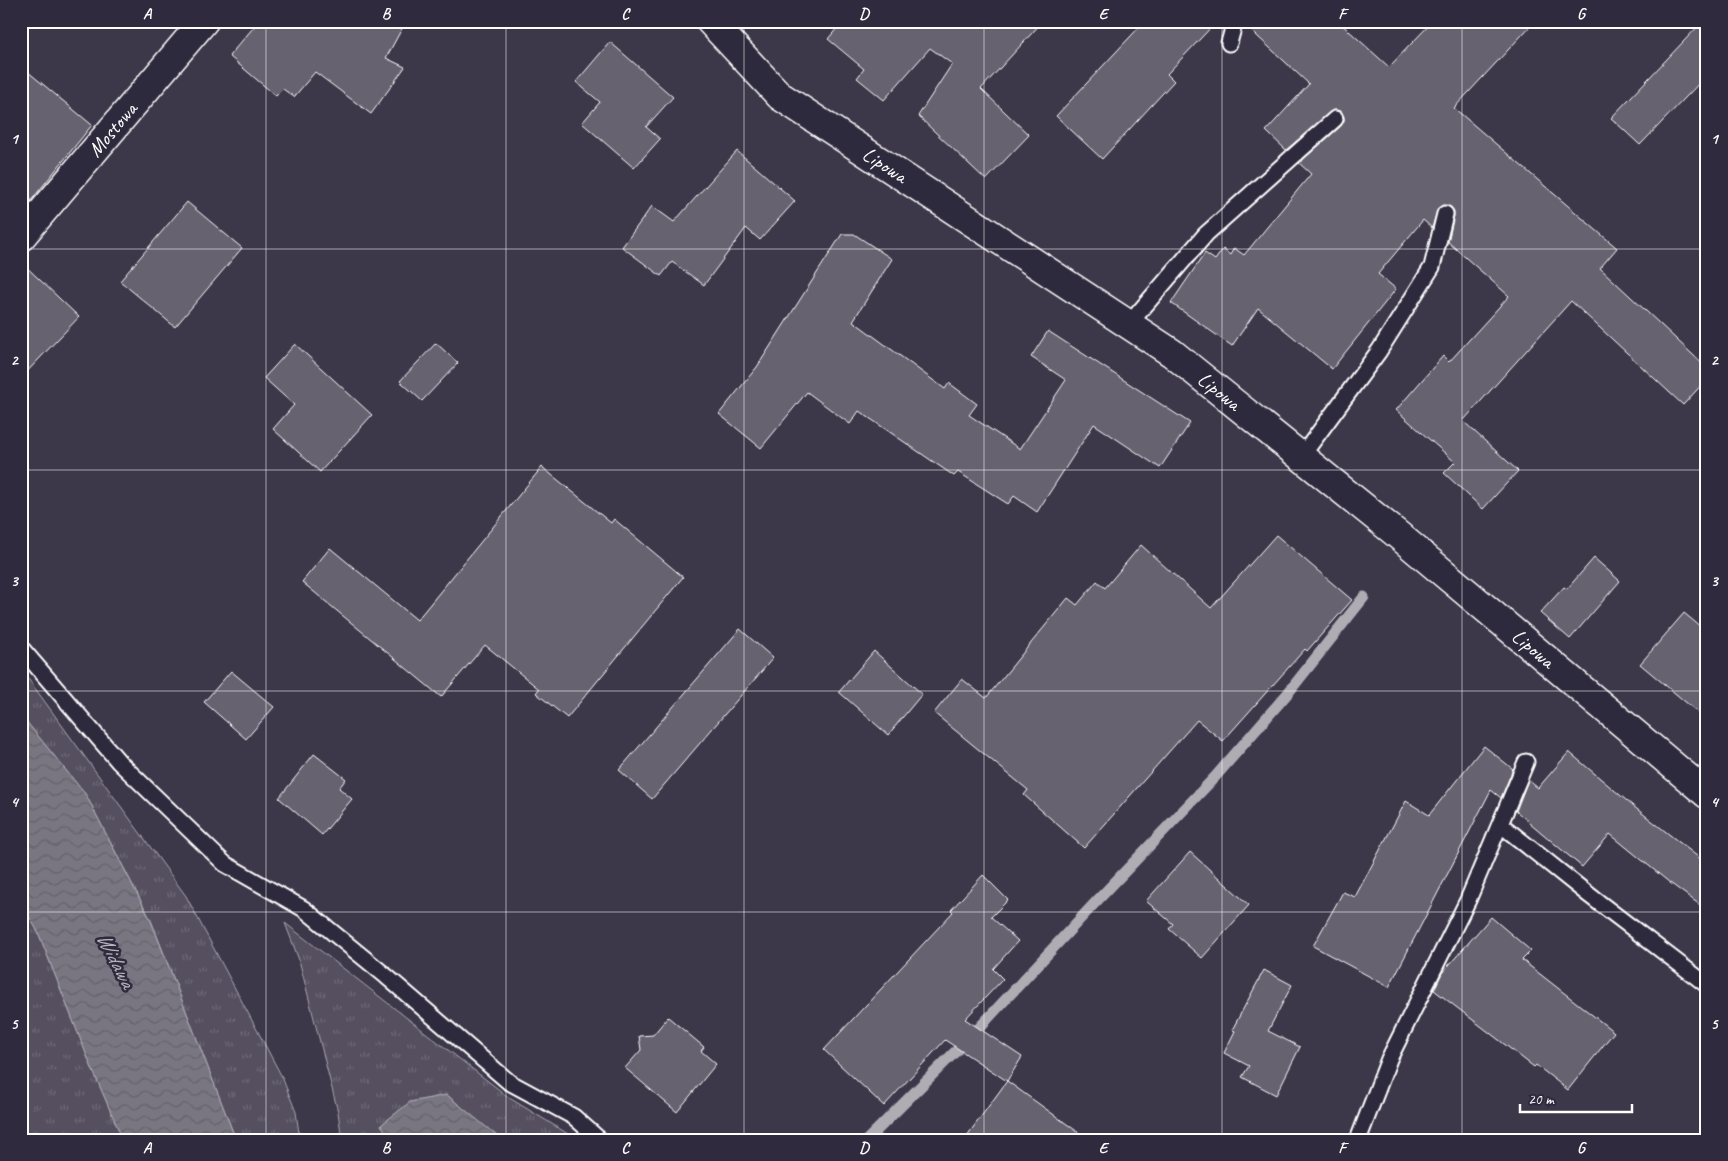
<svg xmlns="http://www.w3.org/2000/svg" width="1728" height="1161" font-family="Caveat,sans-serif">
<defs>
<pattern id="grass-tufts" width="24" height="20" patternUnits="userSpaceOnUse" patternTransform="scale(1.25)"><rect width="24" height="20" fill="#555060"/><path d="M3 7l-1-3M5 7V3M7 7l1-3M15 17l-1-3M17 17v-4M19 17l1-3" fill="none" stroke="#6e6a78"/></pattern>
<pattern id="water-waves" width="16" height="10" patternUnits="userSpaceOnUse" patternTransform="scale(1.25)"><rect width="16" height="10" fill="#797682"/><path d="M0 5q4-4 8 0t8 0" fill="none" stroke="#626167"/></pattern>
</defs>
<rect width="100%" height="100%" fill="#3c3749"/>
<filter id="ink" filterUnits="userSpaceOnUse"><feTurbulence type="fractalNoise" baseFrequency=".02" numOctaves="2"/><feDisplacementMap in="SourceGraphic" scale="10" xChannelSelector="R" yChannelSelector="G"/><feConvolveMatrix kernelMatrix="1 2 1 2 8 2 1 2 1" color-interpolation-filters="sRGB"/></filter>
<g filter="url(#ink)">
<!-- grass -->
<path fill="url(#grass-tufts)" stroke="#aaa8b0" d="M 21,669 L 186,896 L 282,1077 L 296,1112 L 300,1140 L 236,1140 L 151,920 L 86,795 L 21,715 Z
M 21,902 L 38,932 L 91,1066 L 123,1140 L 21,1140 Z
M 285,923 L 511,1099 L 578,1140 L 502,1140 L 447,1095 L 410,1102 L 381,1125 L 392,1140 L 342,1140 L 338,1112 L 299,960 Z"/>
<!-- water -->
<path fill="url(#water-waves)" stroke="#afadb4" d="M 21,715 L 86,795 L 151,921 L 236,1140 L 123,1140 L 91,1066 L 38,932 L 21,902 Z
M 447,1095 L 502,1140 L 392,1140 L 381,1125 L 410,1102 Z"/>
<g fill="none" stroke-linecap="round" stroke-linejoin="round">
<!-- stream -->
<path stroke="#afadb4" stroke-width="11" d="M 867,1140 L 980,1027 L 1093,905 L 1215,777 L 1288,693 L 1364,597"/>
</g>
<!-- building -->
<path fill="#666270" stroke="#fff" d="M 259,21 L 406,21 L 386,58 L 405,67 L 371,114 L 315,72 L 294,97 L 283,89 L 276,96 L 229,56 Z
M 843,21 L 1043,21 L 981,89 L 1029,135 L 986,180 L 918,116 L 952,64 L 930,48 L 884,100 L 857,78 L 864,69 L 828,39 Z
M 1145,21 L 1217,21 L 1167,74 L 1174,81 L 1102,159 L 1056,116 Z
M 1244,21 L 1338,21 L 1389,67 L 1433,21 L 1535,21 L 1454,108 L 1617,248 L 1600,268 L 1707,368 L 1707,379 L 1683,405 L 1571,301 L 1463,421 L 1518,471 L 1483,509 L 1444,473 L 1455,462 L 1396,410 L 1443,356 L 1449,362 L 1509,296 L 1448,242 L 1454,216 L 1454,211 L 1451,207 L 1443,205 L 1438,208 L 1432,228 L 1423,220 L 1378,274 L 1396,289 L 1332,369 L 1258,308 L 1232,346 L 1171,303 L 1205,253 L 1215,260 L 1223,249 L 1230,255 L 1234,248 L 1244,255 L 1311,174 L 1299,163 L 1341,126 L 1344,121 L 1344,117 L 1342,112 L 1337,110 L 1333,110 L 1286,150 L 1266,131 L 1309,84 L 1244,24 Z
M 1703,21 L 1707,21 L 1707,75 L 1640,145 L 1611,118 Z
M 610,42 L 673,97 L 646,127 L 660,139 L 634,168 L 582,123 L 600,102 L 576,82 Z
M 21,66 L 92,125 L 21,213 Z
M 737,151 L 795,201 L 760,240 L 746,228 L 704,285 L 672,262 L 661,276 L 622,247 L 652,206 L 674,222 Z
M 187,202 L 242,248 L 175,327 L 120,281 Z
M 842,234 L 854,234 L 892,259 L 853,321 L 945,389 L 949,383 L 977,404 L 969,415 L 1020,449 L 1066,380 L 1031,357 L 1048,331 L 1190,423 L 1160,468 L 1094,424 L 1037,512 L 1014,496 L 1008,504 L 958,472 L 954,476 L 859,411 L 850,424 L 807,392 L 761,448 L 719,414 L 757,367 Z
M 21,262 L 79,317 L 21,378 Z
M 436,343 L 458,363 L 422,401 L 400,381 Z
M 295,344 L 372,415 L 320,472 L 273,429 L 294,405 L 264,378 Z
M 542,467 L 611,523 L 614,519 L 683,577 L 567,718 L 536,693 L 539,689 L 485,645 L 441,697 L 302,582 L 330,548 L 417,620 Z
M 1276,535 L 1352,600 L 1307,651 L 1305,649 L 1223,741 L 1197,720 L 1084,848 L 1024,795 L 1028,790 L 934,713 L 962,679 L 986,698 L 1068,598 L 1077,605 L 1097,581 L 1105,588 L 1141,545 L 1211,608 Z
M 1594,558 L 1620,581 L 1570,639 L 1540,613 L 1564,587 L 1567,589 Z
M 1684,613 L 1707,632 L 1707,720 L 1640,664 Z
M 740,629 L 773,658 L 652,799 L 619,770 Z
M 874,651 L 922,694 L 888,735 L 839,692 Z
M 231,671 L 274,707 L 246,739 L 204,702 Z
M 1484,746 L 1513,769 L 1501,798 L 1491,790 L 1389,987 L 1313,946 L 1343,892 L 1355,897 L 1406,801 L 1429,815 Z
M 1569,752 L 1633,806 L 1707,864 L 1707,910 L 1670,883 L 1610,834 L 1582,867 L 1516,811 L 1528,780 L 1538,788 Z
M 314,754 L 346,779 L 339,788 L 352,799 L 322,835 L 279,798 Z
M 1190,852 L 1249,905 L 1202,958 L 1169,929 L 1173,924 L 1146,901 Z
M 983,875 L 1008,900 L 991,917 L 1018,941 L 993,969 L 1003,979 L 965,1019 L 1022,1057 L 1007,1081 L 945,1040 L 884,1106 L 824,1050 L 953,912 L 951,910 Z
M 1491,917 L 1531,951 L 1522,960 L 1614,1032 L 1568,1090 L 1536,1065 L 1534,1067 L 1434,990 L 1442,973 Z
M 1264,970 L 1292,985 L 1268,1031 L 1300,1047 L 1276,1095 L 1242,1077 L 1249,1066 L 1224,1053 L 1235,1031 L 1232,1030 Z
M 668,1017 L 704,1047 L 701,1051 L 716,1064 L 677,1112 L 625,1068 L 641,1050 L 639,1036 L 653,1035 Z
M 1007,1081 L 1089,1140 L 964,1140 Z"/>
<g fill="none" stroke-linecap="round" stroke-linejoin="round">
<defs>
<path id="lane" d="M 1229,43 L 1235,21
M 1129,324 L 1206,234 L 1335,119
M 1301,457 L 1379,351 L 1432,267 L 1445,214
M 21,648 L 119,762 L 225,864 L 304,909 L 386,976 L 509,1082 L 574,1117 L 600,1140
M 1500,824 L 1589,895 L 1707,985
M 1358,1140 L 1389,1059 L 1468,900 L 1526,762"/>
<g id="street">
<path id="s1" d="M 710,21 L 780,96 L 1172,353 L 1397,534 L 1707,794"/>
<path id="s2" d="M 21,237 L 204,21"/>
</g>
</defs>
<!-- lane casing -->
<use href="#lane" stroke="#fff" stroke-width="19"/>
<!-- street casing -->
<use href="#street" stroke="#fff" stroke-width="31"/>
<!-- lane -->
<use href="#lane" stroke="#2f2a3d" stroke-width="15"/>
<!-- street -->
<use href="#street" stroke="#2f2a3d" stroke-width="28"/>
</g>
</g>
<!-- grid -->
<path fill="none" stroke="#fff" stroke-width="1" stroke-opacity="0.55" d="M 266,21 L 266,1140M 506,21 L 506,1140M 744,21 L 744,1140M 984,21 L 984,1140M 1222,21 L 1222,1140M 1462,21 L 1462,1140M 21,249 L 1707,249M 21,470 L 1707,470M 21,691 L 1707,691M 21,912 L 1707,912"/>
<g text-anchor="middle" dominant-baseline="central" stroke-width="5" stroke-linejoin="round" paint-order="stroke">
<!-- street labels -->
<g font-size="21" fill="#fff" stroke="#2f2a3d">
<text stroke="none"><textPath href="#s2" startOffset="141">Mostowa</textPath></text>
<text stroke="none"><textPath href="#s1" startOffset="228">Lipowa</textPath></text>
<text stroke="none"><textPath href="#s1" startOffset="632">Lipowa</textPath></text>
<text stroke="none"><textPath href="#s1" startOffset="1038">Lipowa</textPath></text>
</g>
<!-- water labels -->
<g font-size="22" font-style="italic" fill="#b5b4ba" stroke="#2f2a3d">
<text transform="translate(116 960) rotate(63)">Widawa</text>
</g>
</g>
<!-- margin -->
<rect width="1728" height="1161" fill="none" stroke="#2f2a3d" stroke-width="55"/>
<!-- scale -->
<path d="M1520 1104v8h112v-8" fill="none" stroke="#ffffff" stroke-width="2.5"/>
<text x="1528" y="1104" font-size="15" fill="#ffffff" stroke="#2f2a3d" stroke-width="4" paint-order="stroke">20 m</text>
<rect x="28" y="28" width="1672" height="1106" fill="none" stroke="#fff" stroke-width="2"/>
<g font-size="16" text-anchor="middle" font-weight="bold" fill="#fff">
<text x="147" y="19">A</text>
<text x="386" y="19">B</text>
<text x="625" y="19">C</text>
<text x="864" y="19">D</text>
<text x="1103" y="19">E</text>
<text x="1342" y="19">F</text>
<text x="1581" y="19">G</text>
<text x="14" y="144">1</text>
<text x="1714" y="144">1</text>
<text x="14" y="365">2</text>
<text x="1714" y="365">2</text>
<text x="14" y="586">3</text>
<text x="1714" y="586">3</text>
<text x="14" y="807">4</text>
<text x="1714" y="807">4</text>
<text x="14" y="1029">5</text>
<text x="1714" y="1029">5</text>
<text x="147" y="1153">A</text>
<text x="386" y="1153">B</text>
<text x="625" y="1153">C</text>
<text x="864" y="1153">D</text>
<text x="1103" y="1153">E</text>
<text x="1342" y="1153">F</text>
<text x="1581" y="1153">G</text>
</g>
</svg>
